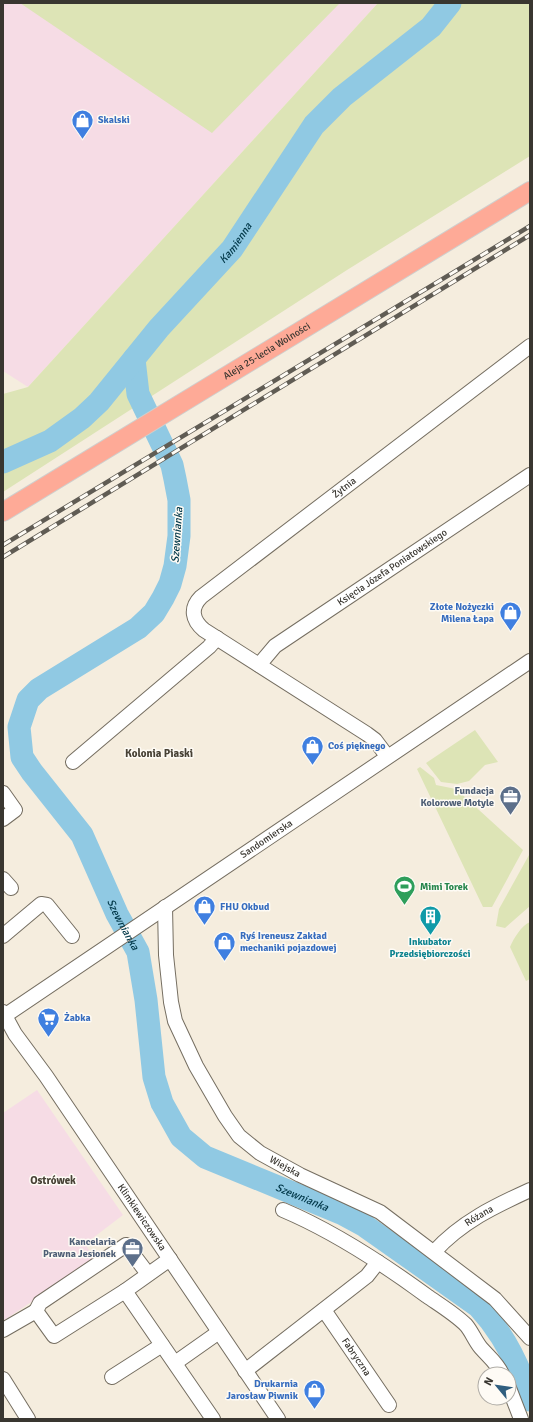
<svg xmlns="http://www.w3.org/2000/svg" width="533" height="1422" font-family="Signika,sans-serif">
<rect width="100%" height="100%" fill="#f5edde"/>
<!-- commercial -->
<path fill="#f6dce5" d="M 3,3 L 378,3 L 28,387 L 3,371 Z
M 37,1090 L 123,1215 L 85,1244 L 95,1259 L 3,1321 L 3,1113 Z"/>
<!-- green -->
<path fill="#dde4b6" d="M 20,3 L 340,3 L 212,133 Z
M 378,3 L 530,3 L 530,156 L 347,270 L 3,492 L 3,394 L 28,387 Z
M 475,730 L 498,762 L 485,765 L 469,781 L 457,784 L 441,782 L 426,763 Z
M 420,767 L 434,778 L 436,785 L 456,789 L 523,850 L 492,907 L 483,907 L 417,769 Z
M 529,855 L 530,906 L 505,928 L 496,926 L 499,909 Z
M 530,922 L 530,979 L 526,981 L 510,947 C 514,938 521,926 530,922 Z"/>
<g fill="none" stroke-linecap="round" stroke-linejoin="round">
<!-- river -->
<g stroke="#90c9e3" stroke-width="23">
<path id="s1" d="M 134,359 L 138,394 L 172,465 L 175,479 L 179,500 L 179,536 L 175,566 L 170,584 L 163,598 L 154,613 L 138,628 L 39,689 L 28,700 L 19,727 L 22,757 L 32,772 L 82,835 L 117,914 L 138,952 L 146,1000 L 154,1077 L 162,1103 L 181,1137 L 205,1157 L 341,1213 L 365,1226 L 478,1306 C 503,1333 519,1364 530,1400"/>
<path id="s2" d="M 3,462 L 50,441 L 82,418 L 99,402 L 159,328 L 232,249 L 314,125 L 342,97 L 431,27 L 450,3"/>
</g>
<defs>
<g id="minor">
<path id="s3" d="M 259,665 L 275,646 L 530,475"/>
<path id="s4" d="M 387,756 L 375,740 L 367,734 L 204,630 C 192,620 190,608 201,597 L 530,346"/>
<path d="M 73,762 L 209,647 L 217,638"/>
<path d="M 3,793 L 15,810 L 3,819"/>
<path d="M 3,879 L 11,888"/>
<path id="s5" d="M 165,907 L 166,955 L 171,1002 L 175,1021 L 196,1066 L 225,1116 L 239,1136 L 260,1153 L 300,1175 L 380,1212 L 495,1299 L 530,1338"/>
<path d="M 3,936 L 41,904 L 47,905 L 72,936"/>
<path id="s6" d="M 3,1012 L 15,1034 L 46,1076 L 278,1419"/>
<path id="s7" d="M 3,1017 L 530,661"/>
<path d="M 283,1210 C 335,1232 382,1263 427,1296 C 440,1305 455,1314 466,1325 C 472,1332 475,1341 481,1348 C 489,1357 497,1363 502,1374"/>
<path id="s8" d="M 434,1252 C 461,1222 495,1206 530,1190"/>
<path d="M 170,1259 L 125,1291 L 213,1419"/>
<path id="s9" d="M 324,1310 L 389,1405"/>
<path d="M 36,1311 L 40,1303 L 126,1245 L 148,1274"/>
<path d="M 3,1330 L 36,1311 L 54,1336 L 125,1291"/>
<path d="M 175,1363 L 219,1332"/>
<path d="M 245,1371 L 367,1276 L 378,1262"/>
<path d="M 112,1377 L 162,1345"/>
<path d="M 3,1379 L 28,1419"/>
<path d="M 509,1388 L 521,1419"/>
</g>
<g id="major">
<path id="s10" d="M 3,512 L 530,191"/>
</g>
</defs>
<!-- minor casing -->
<use href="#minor" stroke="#756e61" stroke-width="16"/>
<!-- major casing -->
<use href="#major" stroke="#cfcfcd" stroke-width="20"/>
<!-- minor -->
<use href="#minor" stroke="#fff" stroke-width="14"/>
<!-- major -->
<use href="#major" stroke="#feaa97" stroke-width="18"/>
<defs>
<path id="rail" d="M 3,545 L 530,226
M 3,557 L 530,235"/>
</defs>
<!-- rail casing -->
<use href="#rail" stroke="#605c54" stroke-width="4.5"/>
<!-- rail -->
<use href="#rail" stroke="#fefbf5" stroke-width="3" stroke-dasharray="9" stroke-linecap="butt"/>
</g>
<!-- icons -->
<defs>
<symbol id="shop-pin" viewBox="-11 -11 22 30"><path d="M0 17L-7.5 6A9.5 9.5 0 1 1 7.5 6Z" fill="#3f7fe0" stroke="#fefbf5"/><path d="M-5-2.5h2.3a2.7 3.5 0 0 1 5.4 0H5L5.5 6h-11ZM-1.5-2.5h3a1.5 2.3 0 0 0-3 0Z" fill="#fff"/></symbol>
<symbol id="office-pin" viewBox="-11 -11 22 30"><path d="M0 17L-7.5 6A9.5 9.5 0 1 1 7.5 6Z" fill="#5c6f8a" stroke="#fefbf5"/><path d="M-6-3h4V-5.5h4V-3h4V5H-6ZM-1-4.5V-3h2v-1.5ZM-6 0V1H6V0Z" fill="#fff"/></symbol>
<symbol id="stadium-pin" viewBox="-11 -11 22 30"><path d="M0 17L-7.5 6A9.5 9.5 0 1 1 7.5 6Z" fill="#2e9e5b" stroke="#fefbf5"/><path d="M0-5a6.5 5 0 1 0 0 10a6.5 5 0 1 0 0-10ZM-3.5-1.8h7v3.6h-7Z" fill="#fff"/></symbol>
<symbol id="building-pin" viewBox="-11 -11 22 30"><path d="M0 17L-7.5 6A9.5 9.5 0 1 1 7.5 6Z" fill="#0f9aa8" stroke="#fefbf5"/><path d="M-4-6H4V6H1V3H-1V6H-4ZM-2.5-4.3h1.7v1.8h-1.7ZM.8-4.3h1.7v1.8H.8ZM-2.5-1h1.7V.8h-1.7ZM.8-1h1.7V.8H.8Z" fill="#fff"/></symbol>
<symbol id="supermarket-pin" viewBox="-11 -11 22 30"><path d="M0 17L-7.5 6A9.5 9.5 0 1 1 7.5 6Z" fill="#3f7fe0" stroke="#fefbf5"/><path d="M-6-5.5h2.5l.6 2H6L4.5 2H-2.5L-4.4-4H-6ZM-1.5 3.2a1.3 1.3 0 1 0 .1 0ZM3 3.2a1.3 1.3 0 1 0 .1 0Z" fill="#fff"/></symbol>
</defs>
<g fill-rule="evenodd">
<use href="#shop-pin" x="70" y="108" width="25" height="34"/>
<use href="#shop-pin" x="498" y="600" width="25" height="34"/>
<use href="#shop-pin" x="300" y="734" width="25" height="34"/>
<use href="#office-pin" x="498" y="784" width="25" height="34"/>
<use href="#stadium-pin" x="392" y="874" width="25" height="34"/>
<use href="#shop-pin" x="192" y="894" width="25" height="34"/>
<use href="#building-pin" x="418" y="904" width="25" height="34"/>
<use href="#shop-pin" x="212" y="930" width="25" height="34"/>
<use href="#supermarket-pin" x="36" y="1006" width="25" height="34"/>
<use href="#office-pin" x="120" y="1236" width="25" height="34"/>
<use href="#shop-pin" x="302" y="1378" width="25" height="34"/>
</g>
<g text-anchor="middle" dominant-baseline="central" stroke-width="3" stroke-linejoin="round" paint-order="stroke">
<!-- shop labels -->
<g font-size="10" font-weight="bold" fill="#366cbe" stroke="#fefbf5" text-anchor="start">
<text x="98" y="120">Skalski</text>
<text x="494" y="607" text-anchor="end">Złote Nożyczki<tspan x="494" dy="12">Milena Łapa</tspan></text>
<text x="328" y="746">Coś pięknego</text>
<text x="220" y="907">FHU Okbud</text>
<text x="240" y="936">Ryś Ireneusz Zakład<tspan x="240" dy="12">mechaniki pojazdowej</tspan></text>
<text x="64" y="1018">Żabka</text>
<text x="298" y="1384" text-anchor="end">Drukarnia<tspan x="298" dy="12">Jarosław Piwnik</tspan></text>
</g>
<!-- street labels -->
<g font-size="10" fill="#393630" stroke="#fefbf5">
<text stroke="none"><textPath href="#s10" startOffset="309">Aleja 25-lecia Wolności</textPath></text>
<text stroke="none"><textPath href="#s4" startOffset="442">Żytnia</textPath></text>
<text stroke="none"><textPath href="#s3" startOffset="166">Księcia Józefa Poniatowskiego</textPath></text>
<text stroke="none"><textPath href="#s7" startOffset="318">Sandomierska</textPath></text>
<text stroke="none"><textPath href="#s5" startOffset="302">Wiejska</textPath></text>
<text stroke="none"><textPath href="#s8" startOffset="58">Różana</textPath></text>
<text stroke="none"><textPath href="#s6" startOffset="248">Klimkiewiczowska</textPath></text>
<text stroke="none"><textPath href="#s9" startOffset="57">Fabryczna</textPath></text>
</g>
<!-- service labels -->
<g font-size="10" font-weight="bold" fill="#4e5e75" stroke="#fefbf5" text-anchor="end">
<text x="494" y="791">Fundacja<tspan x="494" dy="12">Kolorowe Motyle</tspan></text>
<text x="116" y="1242">Kancelaria<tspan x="116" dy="12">Prawna Jesionek</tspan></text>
</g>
<!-- leisure labels -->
<g font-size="10" font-weight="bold" fill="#27864d" stroke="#fefbf5" text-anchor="start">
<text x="420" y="887">Mimi Torek</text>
</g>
<!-- culture labels -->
<g font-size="10" font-weight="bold" fill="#0d838f" stroke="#fefbf5">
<text x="430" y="942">Inkubator<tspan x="430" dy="12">Przedsiębiorczości</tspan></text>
</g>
<!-- water labels -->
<g font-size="11" font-style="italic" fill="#013748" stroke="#fefbf5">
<text stroke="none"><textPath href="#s2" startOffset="324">Kamienna</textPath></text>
<text transform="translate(177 535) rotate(-86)">Szewnianka</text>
<text stroke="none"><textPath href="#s1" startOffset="677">Szewnianka</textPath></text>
<text stroke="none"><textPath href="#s1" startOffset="1037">Szewnianka</textPath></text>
</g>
<!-- neighbourhood labels -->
<g font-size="11" font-weight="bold" fill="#474135" stroke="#fefbf5">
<text x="159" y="753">Kolonia Piaski</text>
<text x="53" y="1180">Ostrówek</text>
</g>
</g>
<!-- border -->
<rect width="533" height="1422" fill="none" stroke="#393630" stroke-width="8"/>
<!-- north arrow -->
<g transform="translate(497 1386) rotate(299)"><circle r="19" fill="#fefbf5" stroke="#afaca6"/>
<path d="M0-3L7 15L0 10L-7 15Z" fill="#305e7e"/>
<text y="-6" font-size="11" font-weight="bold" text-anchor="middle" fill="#393630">N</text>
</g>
</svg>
